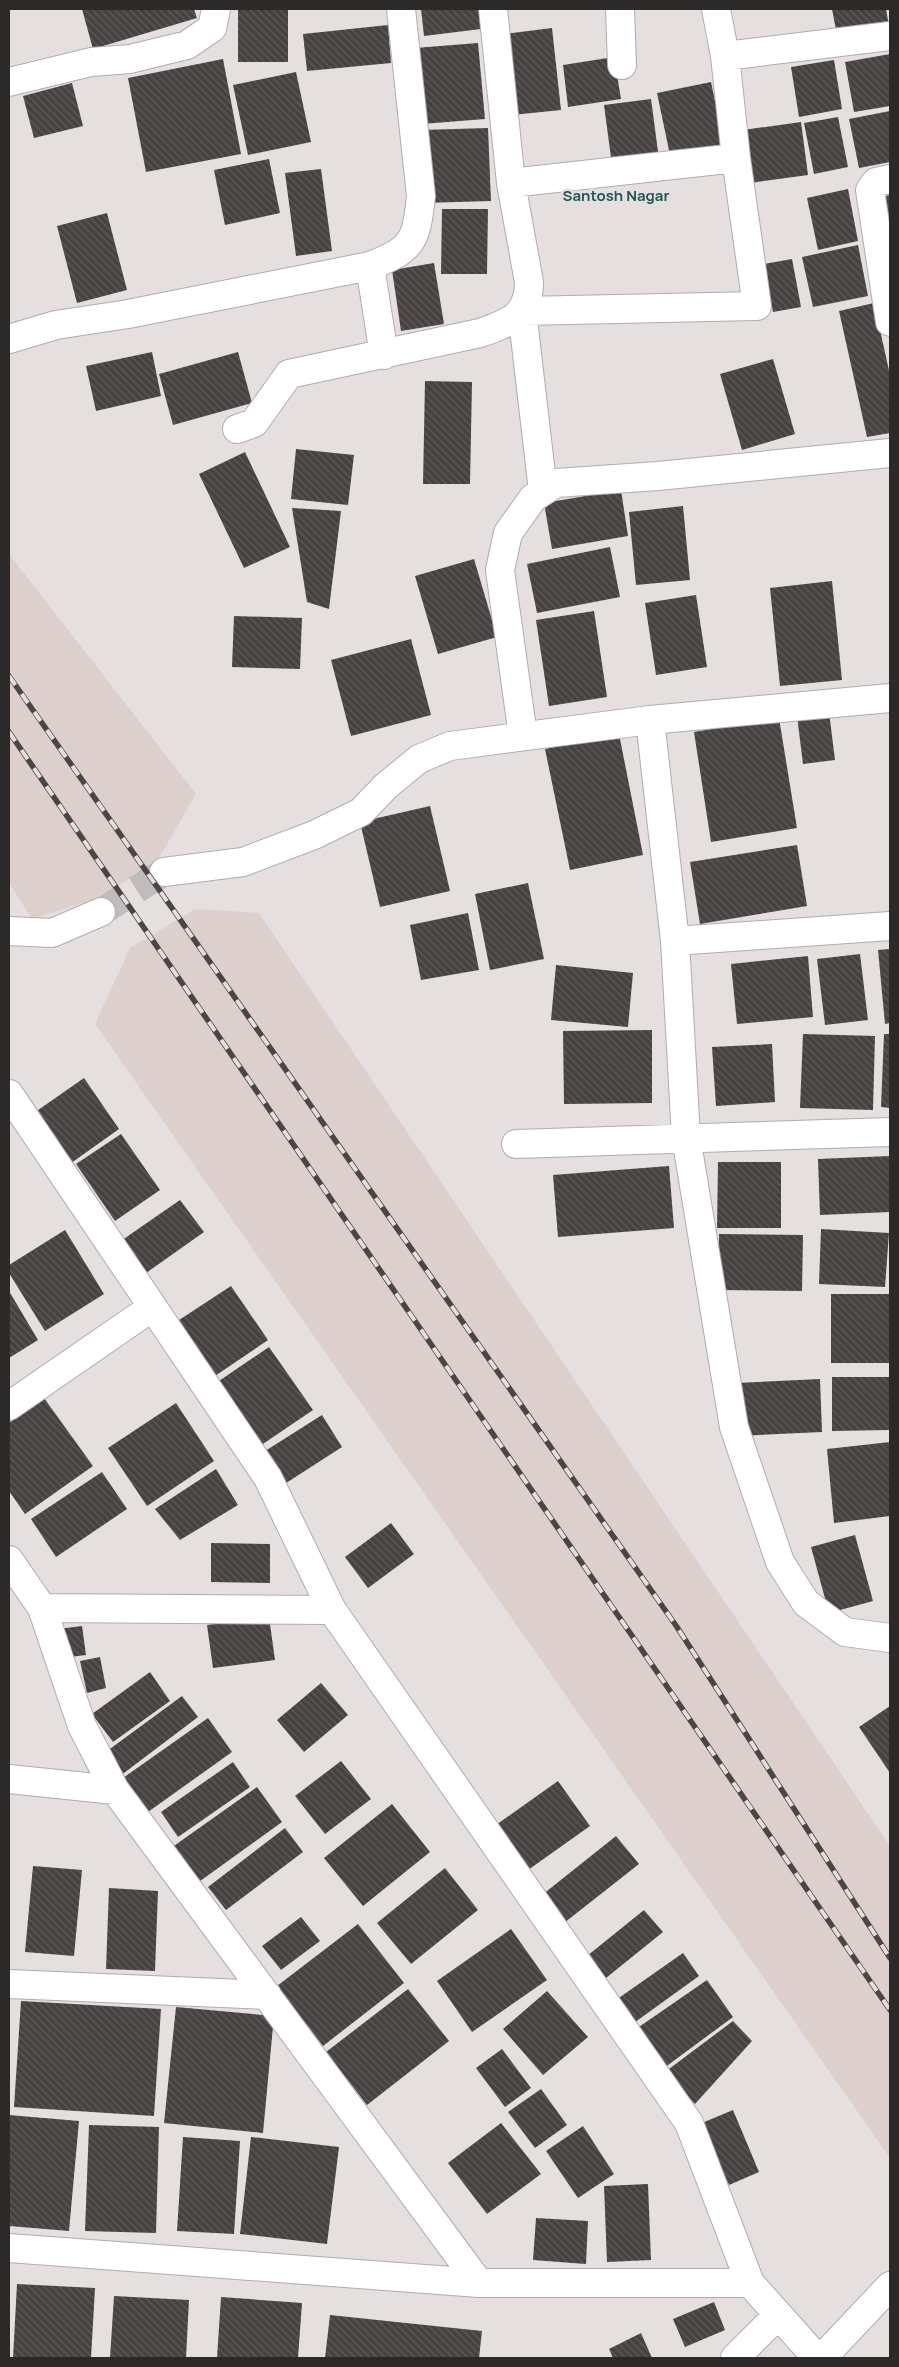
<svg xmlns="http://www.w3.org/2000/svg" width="899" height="2367" font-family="Manrope,sans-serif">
<defs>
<pattern id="building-back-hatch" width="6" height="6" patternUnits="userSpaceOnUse" patternTransform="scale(1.25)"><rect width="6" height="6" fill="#464241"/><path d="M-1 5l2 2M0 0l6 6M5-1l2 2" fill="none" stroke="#5e5b5a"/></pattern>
</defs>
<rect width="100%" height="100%" fill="#e5e0df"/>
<!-- built -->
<path fill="#ddd0cc" d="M 9,554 L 196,794 L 157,861 L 99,898 L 32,919 L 9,883 Z
M 195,909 L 259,913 L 890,1846 L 890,2158 L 95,1024 L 130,948 Z"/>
<!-- building -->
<path fill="url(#building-back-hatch)" d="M 82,9 L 194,9 L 197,18 L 93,49 Z
M 238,9 L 288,9 L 288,62 L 238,62 Z
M 421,9 L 487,9 L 489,28 L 424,36 Z
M 832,9 L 886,9 L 889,26 L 837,35 Z
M 388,25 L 391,63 L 307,71 L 303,34 Z
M 552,28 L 561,110 L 512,115 L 503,34 Z
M 478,43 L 485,119 L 422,124 L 415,48 Z
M 890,54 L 890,106 L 854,112 L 845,62 Z
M 614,57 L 621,99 L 568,107 L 563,65 Z
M 223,59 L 241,154 L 146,172 L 128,78 Z
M 834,60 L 842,109 L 799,117 L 791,67 Z
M 296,72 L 311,142 L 248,155 L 233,85 Z
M 711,82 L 724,144 L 670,155 L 657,93 Z
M 72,83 L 83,126 L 34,138 L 23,96 Z
M 651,99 L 659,159 L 612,165 L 604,105 Z
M 890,111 L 890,162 L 859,168 L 849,119 Z
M 838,117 L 848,167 L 814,174 L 804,123 Z
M 801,122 L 808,175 L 750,183 L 743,130 Z
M 488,128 L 491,201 L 423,203 L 421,130 Z
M 269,159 L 280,213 L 225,225 L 214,170 Z
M 321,169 L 332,251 L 296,256 L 285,173 Z
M 848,189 L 858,241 L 818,250 L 807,198 Z
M 890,195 L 890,239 L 881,197 Z
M 442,209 L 488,209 L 487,274 L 441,274 Z
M 107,213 L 127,290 L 77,303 L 57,226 Z
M 858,245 L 868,296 L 813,307 L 802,257 Z
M 792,259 L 801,307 L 773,312 L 764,264 Z
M 434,263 L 444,324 L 401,331 L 392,270 Z
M 874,303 L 890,375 L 890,433 L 867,437 L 839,311 Z
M 152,352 L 161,396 L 96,411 L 86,366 Z
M 238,352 L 252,403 L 173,425 L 159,374 Z
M 773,359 L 795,434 L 742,450 L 720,374 Z
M 425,381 L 472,382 L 470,484 L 423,484 Z
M 296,449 L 354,455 L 348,505 L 291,499 Z
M 245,452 L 290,547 L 244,568 L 199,474 Z
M 621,490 L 628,536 L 552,549 L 544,503 Z
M 683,506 L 690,580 L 636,585 L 629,512 Z
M 292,508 L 341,511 L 329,609 L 307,602 Z
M 610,547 L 620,597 L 537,613 L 527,564 Z
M 474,559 L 497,637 L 438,654 L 415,576 Z
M 832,581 L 842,680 L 780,686 L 770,588 Z
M 696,595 L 707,667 L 656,675 L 645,603 Z
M 594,611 L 607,697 L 549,706 L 536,620 Z
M 234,616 L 302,618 L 300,669 L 232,667 Z
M 411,639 L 431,715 L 351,736 L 331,660 Z
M 829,712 L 835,760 L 803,764 L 797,716 Z
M 779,718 L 797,828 L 711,842 L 694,732 Z
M 619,734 L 643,855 L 570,870 L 545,749 Z
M 430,806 L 450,891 L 380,907 L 360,822 Z
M 797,845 L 807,906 L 700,924 L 690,862 Z
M 528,883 L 544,959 L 490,970 L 475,894 Z
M 468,913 L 479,970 L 421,980 L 410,925 Z
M 890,949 L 890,1023 L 885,1024 L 878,950 Z
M 860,954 L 868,1020 L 825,1025 L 817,959 Z
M 808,956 L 813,1017 L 737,1024 L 731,964 Z
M 556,965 L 633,973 L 628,1027 L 551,1020 Z
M 652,1030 L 652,1103 L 564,1104 L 563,1031 Z
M 803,1034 L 875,1036 L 873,1110 L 800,1108 Z
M 884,1034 L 890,1034 L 890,1108 L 881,1107 Z
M 772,1044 L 775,1102 L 716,1106 L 712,1047 Z
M 84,1078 L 119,1129 L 67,1166 L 31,1115 Z
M 121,1134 L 160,1190 L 115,1221 L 76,1164 Z
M 890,1156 L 890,1212 L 820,1215 L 818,1159 Z
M 718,1162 L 781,1162 L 781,1228 L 717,1228 Z
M 669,1166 L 674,1228 L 558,1237 L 553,1175 Z
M 180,1200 L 204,1232 L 139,1278 L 115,1245 Z
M 821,1229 L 889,1233 L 885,1287 L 819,1284 Z
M 65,1230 L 104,1294 L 45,1331 L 9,1273 L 9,1265 Z
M 719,1234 L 803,1235 L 802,1291 L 719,1290 Z
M 231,1286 L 268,1340 L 212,1378 L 176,1322 Z
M 9,1291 L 38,1340 L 9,1358 Z
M 831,1294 L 890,1294 L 890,1363 L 831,1363 Z
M 269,1347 L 313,1410 L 257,1448 L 213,1385 Z
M 832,1377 L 890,1377 L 890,1430 L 832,1431 Z
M 820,1379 L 822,1432 L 738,1436 L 736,1383 Z
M 44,1398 L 93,1466 L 25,1514 L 9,1491 L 9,1423 Z
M 176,1403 L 214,1461 L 147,1506 L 108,1448 Z
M 322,1415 L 342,1447 L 283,1485 L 262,1453 Z
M 890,1442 L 890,1516 L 834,1523 L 827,1449 Z
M 216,1469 L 238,1505 L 180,1540 L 155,1509 Z
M 102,1472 L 127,1509 L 56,1557 L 31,1519 Z
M 391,1523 L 414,1554 L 368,1588 L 345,1557 Z
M 855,1535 L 873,1601 L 829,1613 L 811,1547 Z
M 211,1543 L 270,1544 L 270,1583 L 211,1582 Z
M 269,1617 L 275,1660 L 213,1668 L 207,1625 Z
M 82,1626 L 86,1655 L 62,1658 L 58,1629 Z
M 100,1657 L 106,1688 L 87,1693 L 80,1661 Z
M 150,1672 L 170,1701 L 113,1742 L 92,1714 Z
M 321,1683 L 348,1715 L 304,1752 L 277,1720 Z
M 182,1696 L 198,1717 L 120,1776 L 103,1754 Z
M 890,1706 L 890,1773 L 859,1727 Z
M 208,1718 L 232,1752 L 148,1812 L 123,1778 Z
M 341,1761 L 371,1799 L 325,1834 L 295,1796 Z
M 233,1762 L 250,1787 L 178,1837 L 161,1812 Z
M 558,1781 L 590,1826 L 521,1875 L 489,1830 Z
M 257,1787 L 282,1822 L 196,1884 L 171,1848 Z
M 392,1804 L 430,1852 L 363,1906 L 324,1858 Z
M 285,1828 L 303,1852 L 226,1910 L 208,1887 Z
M 616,1836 L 639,1864 L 564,1923 L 542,1895 Z
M 33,1866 L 82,1870 L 74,1956 L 25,1952 Z
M 445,1868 L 478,1910 L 411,1964 L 377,1923 Z
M 109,1888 L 158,1891 L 155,1971 L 106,1969 Z
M 644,1910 L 663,1932 L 606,1978 L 587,1956 Z
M 301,1917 L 320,1941 L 281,1970 L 262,1946 Z
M 358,1924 L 404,1983 L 323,2046 L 277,1986 Z
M 511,1929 L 547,1980 L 472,2032 L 437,1981 Z
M 683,1953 L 699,1976 L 631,2025 L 613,2002 Z
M 707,1980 L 733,2017 L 664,2068 L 636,2029 Z
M 408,1989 L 449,2041 L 367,2105 L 326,2052 Z
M 547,1991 L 588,2037 L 543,2075 L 503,2029 Z
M 21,2001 L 161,2009 L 154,2116 L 14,2107 Z
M 176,2007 L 274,2016 L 263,2133 L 164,2123 Z
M 733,2021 L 752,2041 L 695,2104 L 665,2072 Z
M 502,2049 L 531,2088 L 505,2107 L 476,2068 Z
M 541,2089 L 567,2125 L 535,2148 L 508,2112 Z
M 733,2110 L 759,2172 L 729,2185 L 702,2123 Z
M 9,2115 L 79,2121 L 69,2231 L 9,2226 Z
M 501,2123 L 541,2174 L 487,2214 L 448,2163 Z
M 89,2125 L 159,2127 L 156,2233 L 85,2231 Z
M 583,2126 L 614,2174 L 578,2198 L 546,2151 Z
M 183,2137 L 240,2141 L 234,2234 L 177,2231 Z
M 251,2137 L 339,2147 L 327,2244 L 240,2234 Z
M 648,2184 L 651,2260 L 607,2262 L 604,2186 Z
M 536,2218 L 588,2221 L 586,2264 L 533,2260 Z
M 17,2284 L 95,2288 L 91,2358 L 13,2358 Z
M 114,2296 L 189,2300 L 186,2358 L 110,2358 Z
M 221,2297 L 302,2303 L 298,2358 L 217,2358 Z
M 714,2302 L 725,2330 L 685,2347 L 673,2319 Z
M 330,2315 L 482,2331 L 479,2358 L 325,2358 Z
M 641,2333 L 652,2358 L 613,2358 L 609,2349 Z"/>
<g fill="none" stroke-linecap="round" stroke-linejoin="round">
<!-- street-tunnel -->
<path stroke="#c0bcbb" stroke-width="28" stroke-dasharray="28 14" stroke-linecap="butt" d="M 101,912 L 164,872"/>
<defs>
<path id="street" d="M 620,9 L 622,65
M 725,56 L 890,36
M 9,82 L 91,62 L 130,59 L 187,45 L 212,28 L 216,9
M 890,179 L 876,182 L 870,190 L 890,322
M 511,183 L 736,158
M 370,266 L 384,355
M 9,339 L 56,325 L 128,314 L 370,266 C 413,249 416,242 421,196 L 401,9
M 237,429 L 254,423 L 289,374 L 480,333 C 509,323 529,316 529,282 L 511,183 L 493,9
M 543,491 L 522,311 L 757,306 L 736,158 L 725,56 L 716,9
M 650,720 L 675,941 L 686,1137 L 734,1427 L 780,1562 L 806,1603 L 845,1632 L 890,1638
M 523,736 L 500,570 L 508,533 L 533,498 L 556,483 L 658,476 L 890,453
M 164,872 L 243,862 L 314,835 L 361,812 L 386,786 L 419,759 L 450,746 L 650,720 L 890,698
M 9,931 L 52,933 L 101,912
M 675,941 L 890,926
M 9,1094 L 268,1478 L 332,1610 L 689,2123 L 750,2283 L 817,2358
M 516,1144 L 890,1132
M 9,1406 L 151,1308
M 9,1560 L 42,1608 L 82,1726 L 115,1790 L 479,2283
M 42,1608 L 332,1610
M 9,1779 L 115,1790
M 9,1984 L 267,1995
M 9,2248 L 479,2283 L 750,2283
M 735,2358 L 777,2316"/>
<path id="secondary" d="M 822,2358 L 890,2286"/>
</defs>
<!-- street casing -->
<use href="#street" stroke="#b0acaa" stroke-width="30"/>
<!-- secondary casing -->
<use href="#secondary" stroke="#b0acaa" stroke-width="30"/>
<!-- street -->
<use href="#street" stroke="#fff" stroke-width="28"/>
<!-- secondary -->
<use href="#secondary" stroke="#fff" stroke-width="28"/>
<defs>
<path id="rail" d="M 9,676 L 677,1627 L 890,1958
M 9,732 L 890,2010"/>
</defs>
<!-- rail casing -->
<use href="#rail" stroke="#494645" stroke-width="5.5"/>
<!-- rail -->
<use href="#rail" stroke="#e5e0df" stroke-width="4" stroke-dasharray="11" stroke-linecap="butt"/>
</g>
<g text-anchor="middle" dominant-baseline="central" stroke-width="5" stroke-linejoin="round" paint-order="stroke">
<!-- neighbourhood labels -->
<g font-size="15" font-weight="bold" fill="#1e5854" stroke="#e5e0df">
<text x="616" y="195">Santosh Nagar</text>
</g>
</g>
<!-- border -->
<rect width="899" height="2367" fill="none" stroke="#2c2a29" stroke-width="20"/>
</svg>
